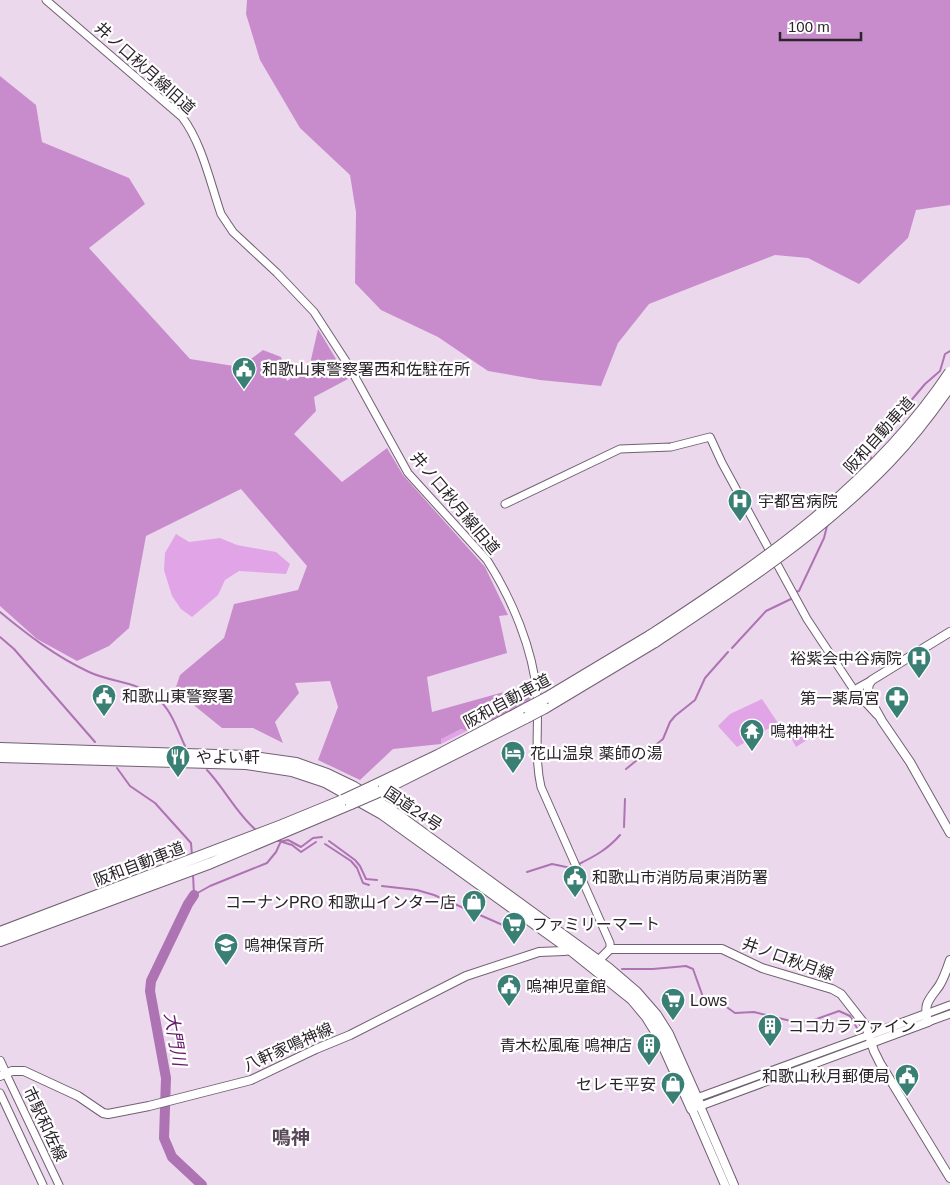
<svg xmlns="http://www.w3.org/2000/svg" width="950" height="1185" font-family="Helvetica,'Noto Sans JP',sans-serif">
<rect width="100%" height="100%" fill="#ecd8ed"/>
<!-- green -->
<path fill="#e1a4e6" d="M 176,534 L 189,542 L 220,538 L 237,545 L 276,552 L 290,564 L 286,574 L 239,571 L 225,580 L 218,595 L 192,617 L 181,609 L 172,596 L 164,570 L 165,553 Z
M 762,699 L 778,723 L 737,747 L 718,726 L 730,714 Z
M 461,729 L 467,731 L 441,744 L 440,739 Z
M 800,729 L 807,740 L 796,747 L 790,736 Z
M 508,748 L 514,749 L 518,755 L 519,764 L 509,768 L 502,753 L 503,750 Z"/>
<!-- forest -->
<path fill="#c88ccd" d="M 247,0 L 950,0 L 950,205 L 916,210 L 908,238 L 859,284 L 808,258 L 775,255 L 705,282 L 649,304 L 618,343 L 601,386 L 540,380 L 488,371 L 438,337 L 381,310 L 355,283 L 356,212 L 350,175 L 300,128 L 260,60 L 246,14 Z
M 0,76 L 36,105 L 42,142 L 129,178 L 145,204 L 89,248 L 190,359 L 240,367 L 263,350 L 281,357 L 287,381 L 310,364 L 318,329 L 348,379 L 314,397 L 316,411 L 294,434 L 342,482 L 387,448 L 403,475 L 485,567 L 508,615 L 499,616 L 507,653 L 427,677 L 432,712 L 529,685 C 532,689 533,696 530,700 L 492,721 L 484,707 L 470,713 L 473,728 L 467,731 L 461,729 L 441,739 L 441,744 L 393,749 L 360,780 L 318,760 L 338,707 L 330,681 L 295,683 L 299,693 L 275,722 L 283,743 L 253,728 L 222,728 L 175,690 L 180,675 L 224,638 L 234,604 L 298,590 L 307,566 L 241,489 L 146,536 L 129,628 L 109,646 L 77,661 L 37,639 L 0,606 Z"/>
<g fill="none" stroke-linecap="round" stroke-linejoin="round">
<!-- stream -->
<path stroke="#ae73b3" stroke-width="2" d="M 872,461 L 870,455 L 876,442 L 925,384 L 940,371 L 945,354 L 950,351
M 795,592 L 799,591 L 824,538 L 827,526 L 832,521
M 0,612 C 28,635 55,656 89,672 C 110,682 138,682 156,697 C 171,709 177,729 185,746
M 0,637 L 14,649 L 95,742
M 732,648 L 766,611 L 791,599
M 117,768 L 130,786 L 155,803 L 191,843 L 192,856
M 626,769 L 663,739 L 670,722 L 675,716 L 695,700 L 705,678 L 728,652
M 207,770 C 225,789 236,813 256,830
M 624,827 L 625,799
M 276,840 L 292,845 L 301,852 L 316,842
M 283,841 L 288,840 L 301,847 L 313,838 L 322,837
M 329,841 L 355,860 L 360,866 L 366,879 L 377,880
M 325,844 L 351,861 L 357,868 L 363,883 L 369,885
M 579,864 C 595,856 608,849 620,835
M 527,872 L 552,864 L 571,868
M 193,874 L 194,895 L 210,886 L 267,863 L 276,852 L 281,841
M 382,886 L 417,890 L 434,895 L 505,926
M 622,969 L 653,969 L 686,966 L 693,969 L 703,997 L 706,1000 L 721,1003 L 735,1013 L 754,1012 L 795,1022 L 811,1021 L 839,1011 L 850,1016 L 857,1028"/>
<!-- river -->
<path stroke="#ae73b3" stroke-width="10" d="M 194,895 L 188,904 L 151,981 L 150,991 L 166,1078 L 164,1138 L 172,1157 L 202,1185"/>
<defs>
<path id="tertiary" d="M 46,0 L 182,117 C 202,143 210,182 221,214 L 233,232 L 277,273 L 314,312 L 349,366 L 408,473 L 487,560 C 512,599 533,649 537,695 C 539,726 534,756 541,787 L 610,943 L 610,949
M 505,504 L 620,449 L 671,447 L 710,437 L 722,463 L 807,619 L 854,690 L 877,715
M 854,690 L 872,680
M 926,1014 L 950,1005
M 928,1022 L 950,1014
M 6,1074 L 59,1185
M 0,1093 L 43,1185
M 694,1099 L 869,1035
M 698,1107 L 871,1043"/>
<path id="secondary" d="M 950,632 L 872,680 L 869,684 L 867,694 L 882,721 L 910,762 L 950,833
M 596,963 L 610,949 L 722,949 L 762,968 L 832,989 L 841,994 L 866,1026 L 874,1051 L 880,1063 L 950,1178
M 869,1035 L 926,1014
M 871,1043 L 928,1022 C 923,1003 929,1000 939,986 C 944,978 947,969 950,960
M 0,1061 L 6,1074
M 0,1076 L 12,1071 L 24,1071 L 78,1096 L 103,1113 L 108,1114 L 149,1106 L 251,1080 L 316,1049 L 350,1035 L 466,976 L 539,952 L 564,951 L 571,950 L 573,948
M 700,1106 L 734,1185
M 692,1109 L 725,1185"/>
<path id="trunk" d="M 0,748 L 247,756 L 296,763 L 327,774 L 354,787 L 391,810 L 479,874 L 608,968 L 636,992 L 656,1015 L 668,1034 L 700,1106
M 0,757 L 246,764 L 292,771 L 325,782 L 382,814 L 571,950 L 632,999 L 647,1017 L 660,1038 L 692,1109"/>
<path id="motorway" d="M 546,698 L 651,635
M 545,708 L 655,642
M 373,786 L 438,755 L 527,708
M 381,791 L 526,718
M 0,932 L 282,825 L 343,800
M 0,941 L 211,863 L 351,804"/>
</defs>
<!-- tertiary casing -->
<use href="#tertiary" stroke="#716072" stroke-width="9"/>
<!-- secondary casing -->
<use href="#secondary" stroke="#716072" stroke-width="10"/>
<!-- trunk casing -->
<use href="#trunk" stroke="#716072" stroke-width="12"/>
<!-- motorway casing -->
<use href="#motorway" stroke="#716072" stroke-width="12"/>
<!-- tertiary -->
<use href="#tertiary" stroke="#fff" stroke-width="7"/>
<!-- secondary -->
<use href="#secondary" stroke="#fff" stroke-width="8"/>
<!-- trunk -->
<use href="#trunk" stroke="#fff" stroke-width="10"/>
<!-- motorway -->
<use href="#motorway" stroke="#fff" stroke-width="10"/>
<defs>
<path id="motorway-bridge" d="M 651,635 C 763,562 875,485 950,372
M 655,642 C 738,587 821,533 890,461 C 912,438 932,412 950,386
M 527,708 L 546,698
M 526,718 L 545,708
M 343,800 L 373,786
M 351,804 L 381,791"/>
</defs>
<!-- motorway-bridge casing -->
<use href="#motorway-bridge" stroke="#716072" stroke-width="12" stroke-linecap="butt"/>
<!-- motorway-bridge -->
<use href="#motorway-bridge" stroke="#fff" stroke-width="10"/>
</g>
<!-- icons -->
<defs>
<symbol id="civic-pin" viewBox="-11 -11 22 30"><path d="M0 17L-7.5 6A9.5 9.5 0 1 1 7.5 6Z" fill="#397f74" stroke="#fff"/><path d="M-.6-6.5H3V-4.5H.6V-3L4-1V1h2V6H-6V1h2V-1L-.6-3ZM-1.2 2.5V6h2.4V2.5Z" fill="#fff"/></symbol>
<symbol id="hospital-pin" viewBox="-11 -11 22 30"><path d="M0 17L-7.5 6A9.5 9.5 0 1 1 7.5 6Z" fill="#397f74" stroke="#fff"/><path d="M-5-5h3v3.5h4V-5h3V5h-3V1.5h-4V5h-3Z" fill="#fff"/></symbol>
<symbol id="pharmacy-pin" viewBox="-11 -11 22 30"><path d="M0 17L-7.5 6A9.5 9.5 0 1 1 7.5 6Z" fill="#397f74" stroke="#fff"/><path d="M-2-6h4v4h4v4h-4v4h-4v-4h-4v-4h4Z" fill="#fff"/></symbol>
<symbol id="temple-pin" viewBox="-11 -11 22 30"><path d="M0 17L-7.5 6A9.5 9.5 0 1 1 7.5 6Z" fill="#397f74" stroke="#fff"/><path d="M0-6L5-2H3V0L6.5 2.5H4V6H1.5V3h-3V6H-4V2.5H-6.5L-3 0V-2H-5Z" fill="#fff"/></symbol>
<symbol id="hotel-pin" viewBox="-11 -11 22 30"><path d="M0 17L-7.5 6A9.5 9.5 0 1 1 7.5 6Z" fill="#397f74" stroke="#fff"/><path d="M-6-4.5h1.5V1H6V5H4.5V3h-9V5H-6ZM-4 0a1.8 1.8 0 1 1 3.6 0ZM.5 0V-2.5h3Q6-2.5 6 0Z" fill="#fff"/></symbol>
<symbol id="restaurant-pin" viewBox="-11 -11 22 30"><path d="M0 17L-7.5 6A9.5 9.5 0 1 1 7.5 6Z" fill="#397f74" stroke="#fff"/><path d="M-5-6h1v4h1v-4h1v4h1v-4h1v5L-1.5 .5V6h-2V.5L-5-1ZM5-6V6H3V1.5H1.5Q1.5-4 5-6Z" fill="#fff"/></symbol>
<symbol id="shop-pin" viewBox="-11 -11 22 30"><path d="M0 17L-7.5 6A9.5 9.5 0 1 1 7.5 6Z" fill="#397f74" stroke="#fff"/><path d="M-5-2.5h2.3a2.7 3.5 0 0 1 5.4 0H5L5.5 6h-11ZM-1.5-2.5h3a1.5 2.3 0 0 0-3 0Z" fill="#fff"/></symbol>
<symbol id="supermarket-pin" viewBox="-11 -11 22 30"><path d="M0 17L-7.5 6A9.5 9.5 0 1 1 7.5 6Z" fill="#397f74" stroke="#fff"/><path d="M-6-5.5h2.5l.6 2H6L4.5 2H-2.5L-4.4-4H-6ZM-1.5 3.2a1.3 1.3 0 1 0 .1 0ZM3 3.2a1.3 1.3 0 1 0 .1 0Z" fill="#fff"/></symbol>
<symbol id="school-pin" viewBox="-11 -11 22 30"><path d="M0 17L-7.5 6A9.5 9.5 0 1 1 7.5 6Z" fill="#397f74" stroke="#fff"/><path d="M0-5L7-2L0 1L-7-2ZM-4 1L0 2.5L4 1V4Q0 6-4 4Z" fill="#fff"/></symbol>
<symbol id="building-pin" viewBox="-11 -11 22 30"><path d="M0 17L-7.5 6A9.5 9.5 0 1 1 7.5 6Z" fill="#397f74" stroke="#fff"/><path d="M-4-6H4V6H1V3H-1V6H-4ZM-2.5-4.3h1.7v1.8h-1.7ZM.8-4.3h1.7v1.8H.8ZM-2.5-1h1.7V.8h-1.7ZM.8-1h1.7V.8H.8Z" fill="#fff"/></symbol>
</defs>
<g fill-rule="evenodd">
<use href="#civic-pin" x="230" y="355" width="28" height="38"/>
<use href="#hospital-pin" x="726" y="487" width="28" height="38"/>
<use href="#hospital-pin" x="905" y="644" width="28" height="38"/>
<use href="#civic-pin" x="90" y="682" width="28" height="38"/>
<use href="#pharmacy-pin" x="883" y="684" width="28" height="38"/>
<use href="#temple-pin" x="738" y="717" width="28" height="38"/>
<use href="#hotel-pin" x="499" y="739" width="28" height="38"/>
<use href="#restaurant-pin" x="164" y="743" width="28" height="38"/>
<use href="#civic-pin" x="561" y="863" width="28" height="38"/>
<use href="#shop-pin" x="460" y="888" width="28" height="38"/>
<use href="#supermarket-pin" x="500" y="910" width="28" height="38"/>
<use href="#school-pin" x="212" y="931" width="28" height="38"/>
<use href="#civic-pin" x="495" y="972" width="28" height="38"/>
<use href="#supermarket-pin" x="659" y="986" width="28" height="38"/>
<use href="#building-pin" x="756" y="1012" width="28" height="38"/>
<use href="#building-pin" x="635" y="1031" width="28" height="38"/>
<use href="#civic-pin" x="893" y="1062" width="28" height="38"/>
<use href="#shop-pin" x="659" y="1070" width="28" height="38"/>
</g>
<g text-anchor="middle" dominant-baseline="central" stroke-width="4.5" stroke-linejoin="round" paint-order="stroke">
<!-- street labels -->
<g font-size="16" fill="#2b242b" stroke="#fff">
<text transform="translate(145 68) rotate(42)">井ノ口秋月線旧道</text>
<text transform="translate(879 435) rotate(-48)">阪和自動車道</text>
<text transform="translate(455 503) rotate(50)">井ノ口秋月線旧道</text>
<text transform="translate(507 701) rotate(-28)">阪和自動車道</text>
<text transform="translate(413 809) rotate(34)">国道24号</text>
<text transform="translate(139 864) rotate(-21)">阪和自動車道</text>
<text transform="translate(788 959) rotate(20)">井ノ口秋月線</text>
<text transform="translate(288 1047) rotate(-24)">八軒家鳴神線</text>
<text transform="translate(45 1124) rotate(65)">市駅和佐線</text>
</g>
<!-- poi labels -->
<g font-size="16" fill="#2b242b" stroke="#fff" text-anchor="start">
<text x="262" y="369">和歌山東警察署西和佐駐在所</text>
<text x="758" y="501">宇都宮病院</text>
<text x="902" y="658" text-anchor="end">裕紫会中谷病院</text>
<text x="122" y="696">和歌山東警察署</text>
<text x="880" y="698" text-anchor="end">第一薬局宮</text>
<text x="770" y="731">鳴神神社</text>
<text x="530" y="753">花山温泉 薬師の湯</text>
<text x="196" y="757">やよい軒</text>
<text x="592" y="877">和歌山市消防局東消防署</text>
<text x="456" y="902" text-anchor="end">コーナンPRO 和歌山インター店</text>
<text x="532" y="924">ファミリーマート</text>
<text x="244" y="945">鳴神保育所</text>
<text x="526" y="986">嗚神児童館</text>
<text x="690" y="1000">Lows</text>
<text x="788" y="1026">ココカラファイン</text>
<text x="632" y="1045" text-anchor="end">青木松風庵 鳴神店</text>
<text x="890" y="1076" text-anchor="end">和歌山秋月郵便局</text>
<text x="656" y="1084" text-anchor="end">セレモ平安</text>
</g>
<!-- water labels -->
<g font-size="18" font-style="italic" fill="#661c6c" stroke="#fff">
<text transform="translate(175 1039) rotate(80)">大門川</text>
</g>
<!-- quarter labels -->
<g font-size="19" font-weight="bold" fill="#584859" stroke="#fff">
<text x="291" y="1137">鳴神</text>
</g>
</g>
<!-- scale -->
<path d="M780 32v8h81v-8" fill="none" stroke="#2b242b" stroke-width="2.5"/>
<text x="788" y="32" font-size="15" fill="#2b242b" stroke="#ffffff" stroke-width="4" paint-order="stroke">100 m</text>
</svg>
